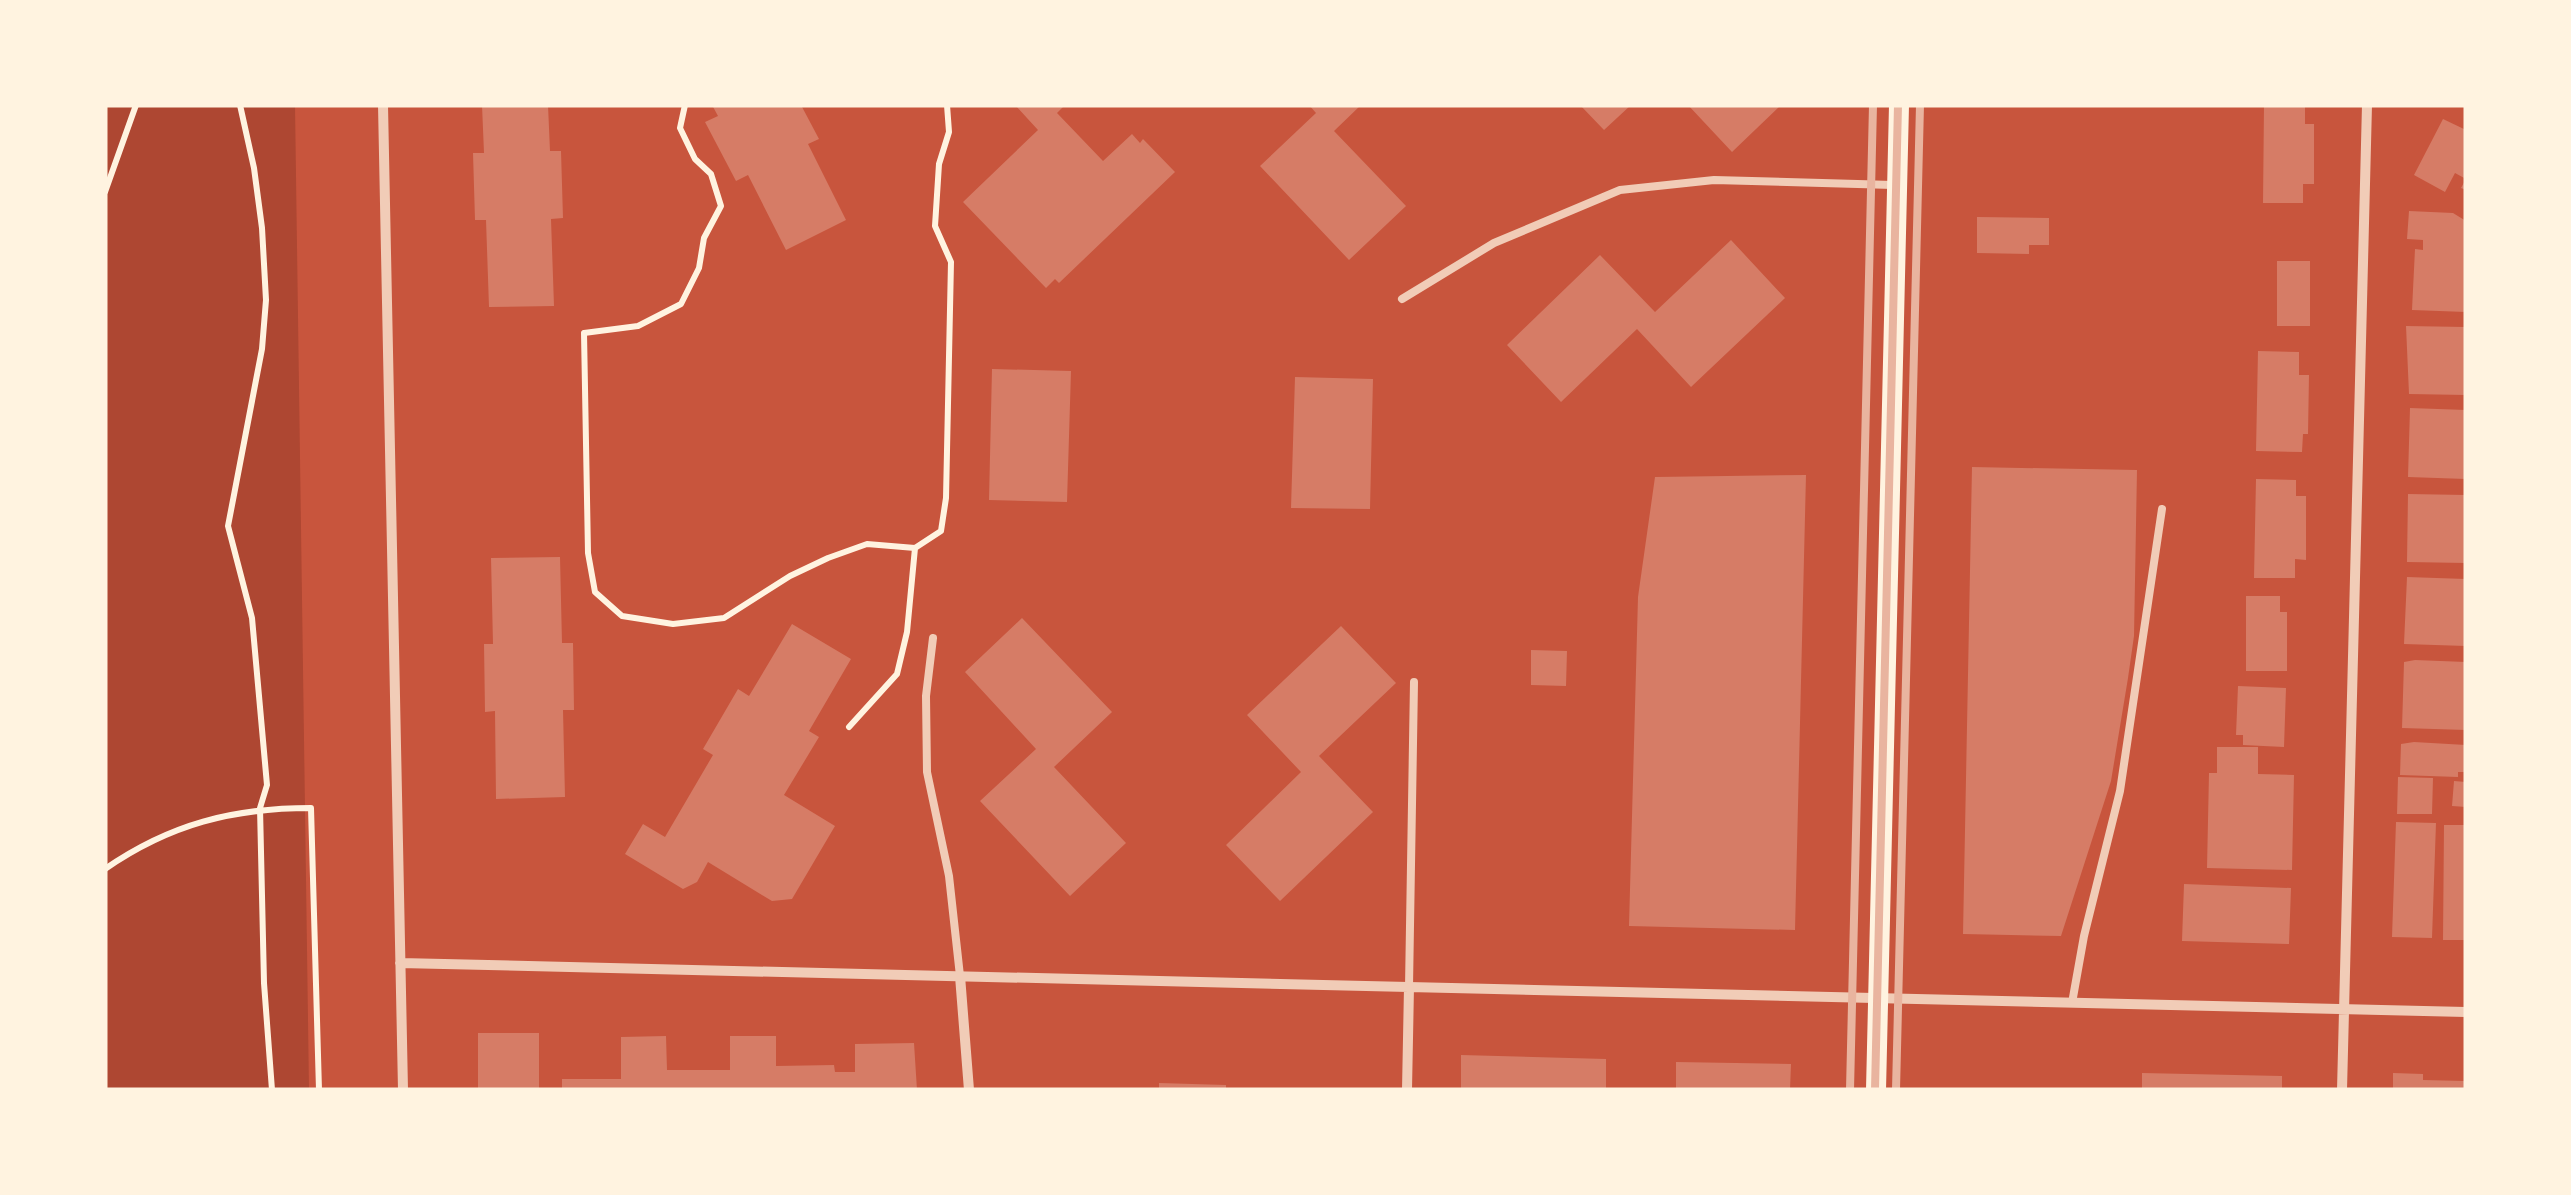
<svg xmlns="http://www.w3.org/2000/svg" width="2571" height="1195" font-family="'Asap Condensed',sans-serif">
<rect width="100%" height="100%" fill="#c8553d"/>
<!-- green -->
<path fill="#ae4732" d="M 105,105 L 295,105 L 309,1090 L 105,1090 Z"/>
<!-- building -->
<path fill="#d67c66" d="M 482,105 L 548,105 L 550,151 L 561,151 L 563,218 L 551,219 L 554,306 L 489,307 L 486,220 L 475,220 L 473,153 L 484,153 Z
M 712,105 L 801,105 L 819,139 L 808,144 L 846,220 L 786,250 L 748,175 L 736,181 L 705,122 L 718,116 Z
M 1015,105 L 1065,105 L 1057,113 L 1103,161 L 1132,134 L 1140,143 L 1143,139 L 1175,172 L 1059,283 L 1055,279 L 1046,288 L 963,202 L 1038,130 Z
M 1309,105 L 1361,105 L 1334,131 L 1406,206 L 1349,260 L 1260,166 L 1316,113 Z
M 1580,105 L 1631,105 L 1604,130 Z
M 1688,105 L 1781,105 L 1732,152 Z
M 2264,105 L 2305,105 L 2305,124 L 2314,124 L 2314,184 L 2303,184 L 2303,203 L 2263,203 Z
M 2443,119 L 2466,130 L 2466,190 L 2461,188 L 2466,179 L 2455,173 L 2445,192 L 2414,175 Z
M 2409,211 L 2453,213 L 2466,221 L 2466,312 L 2412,310 L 2415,249 L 2423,250 L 2423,240 L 2407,239 Z
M 1977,217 L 2049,218 L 2049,245 L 2029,245 L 2029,254 L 1977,253 Z
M 1731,240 L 1785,298 L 1691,387 L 1637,329 L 1561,402 L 1507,345 L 1600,255 L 1655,312 Z
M 2277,261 L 2310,261 L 2310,326 L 2277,326 Z
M 2406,326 L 2466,327 L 2466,395 L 2409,394 Z
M 2258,351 L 2299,352 L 2299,375 L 2309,375 L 2308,434 L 2303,434 L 2302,452 L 2256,451 Z
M 992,369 L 1071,371 L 1067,502 L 989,500 Z
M 1295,377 L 1373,379 L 1370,509 L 1291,508 Z
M 2410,408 L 2466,410 L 2466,479 L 2408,477 Z
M 1972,467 L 2137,470 L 2134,636 L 2128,678 L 2111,781 L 2061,936 L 1963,934 Z
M 1806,475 L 1795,930 L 1629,926 L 1638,597 L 1655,477 Z
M 2256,479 L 2296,480 L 2296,496 L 2306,496 L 2306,560 L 2295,559 L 2295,578 L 2254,578 Z
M 2408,494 L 2466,495 L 2466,563 L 2407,562 Z
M 560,557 L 562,643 L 573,643 L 574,710 L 563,710 L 565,797 L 496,799 L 495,711 L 485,712 L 484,644 L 493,644 L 491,558 Z
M 2407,577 L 2466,579 L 2466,646 L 2404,644 Z
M 2246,596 L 2280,596 L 2280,612 L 2287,612 L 2287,671 L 2246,671 Z
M 1022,618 L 1112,712 L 1054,767 L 1126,843 L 1070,896 L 980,801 L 1036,749 L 965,672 Z
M 792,624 L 851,659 L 809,731 L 819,737 L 784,795 L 835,826 L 792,899 L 772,901 L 708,862 L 697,882 L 683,889 L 625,854 L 643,824 L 665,837 L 713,755 L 703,749 L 738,689 L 749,696 Z
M 1341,626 L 1396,683 L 1319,756 L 1373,812 L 1280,901 L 1226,845 L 1301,772 L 1247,715 Z
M 1531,650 L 1567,651 L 1566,686 L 1531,685 Z
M 2415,660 L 2466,662 L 2466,730 L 2402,728 L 2404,662 Z
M 2238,686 L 2286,688 L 2284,747 L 2243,745 L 2243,735 L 2236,735 Z
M 2414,742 L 2466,745 L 2466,772 L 2458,772 L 2458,777 L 2400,775 L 2401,744 Z
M 2217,747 L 2258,747 L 2258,774 L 2294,775 L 2292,870 L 2207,868 L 2209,773 L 2217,773 Z
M 2398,777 L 2433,778 L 2432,814 L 2397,814 Z
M 2454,781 L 2466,782 L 2466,807 L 2452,806 Z
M 2396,822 L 2436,823 L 2432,938 L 2392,937 Z
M 2444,825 L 2466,825 L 2466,940 L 2443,940 Z
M 2184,884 L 2291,888 L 2289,944 L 2182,941 Z
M 478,1033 L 539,1033 L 539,1090 L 478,1090 Z
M 666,1036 L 667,1070 L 730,1070 L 730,1036 L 776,1036 L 776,1066 L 834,1065 L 835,1072 L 855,1072 L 855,1044 L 914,1043 L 917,1090 L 562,1090 L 562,1079 L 621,1079 L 621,1037 Z
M 1461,1055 L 1606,1059 L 1606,1090 L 1461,1090 Z
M 1676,1062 L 1791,1064 L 1790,1090 L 1676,1090 Z
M 2142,1073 L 2282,1076 L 2282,1090 L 2142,1090 Z
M 2393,1073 L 2423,1074 L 2423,1080 L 2466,1081 L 2466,1090 L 2393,1090 Z
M 1159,1083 L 1226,1085 L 1226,1090 L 1159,1090 Z"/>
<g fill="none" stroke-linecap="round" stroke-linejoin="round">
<!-- path -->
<path stroke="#fff3e0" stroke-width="6" d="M 240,105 L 254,168 L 262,228 L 266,300 L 262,349 L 228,526 L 252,618 L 267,785 L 260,808 L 264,983 L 272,1090
M 685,105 L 680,128 L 695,159 L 711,174 L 721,206 L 704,238 L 699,268 L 681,304 L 638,326 L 584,333 L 588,553 L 595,592 L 622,616 L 673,624 L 724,618 L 790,576 L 828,558 L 867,544 L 915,548
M 105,192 L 136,105
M 849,727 L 897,674 L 907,632 L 915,548 L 941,531 L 946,498 L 951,262 L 935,226 L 939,164 L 949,132 L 947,105
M 105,869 C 170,824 233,808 311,808 L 319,1090"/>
<!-- service -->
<path stroke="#f1ccb7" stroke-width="8" d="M 1402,299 L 1494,243 L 1620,190 L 1714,180 L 1893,185
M 933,638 L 926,696 L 927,772 L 949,876 L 960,976
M 1409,987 L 1414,682
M 2072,1003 L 2084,936 L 2120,791 L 2162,509"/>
<!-- minor -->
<path stroke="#f1ccb7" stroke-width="10" d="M 383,105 L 403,1090
M 400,963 L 2466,1012
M 960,976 L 969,1090
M 1407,1090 L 1409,987
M 2342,1090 L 2367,105"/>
<!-- secondary -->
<path stroke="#fff3e0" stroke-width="20" d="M 1876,1090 L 1899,105"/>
<!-- rail -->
<path stroke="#e9b49f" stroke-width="8" d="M 1850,1090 L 1873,105
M 1875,1090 L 1898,105
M 1896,1090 L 1920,105"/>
</g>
<!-- border -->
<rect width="2571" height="1195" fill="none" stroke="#fff3e0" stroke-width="215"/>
</svg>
